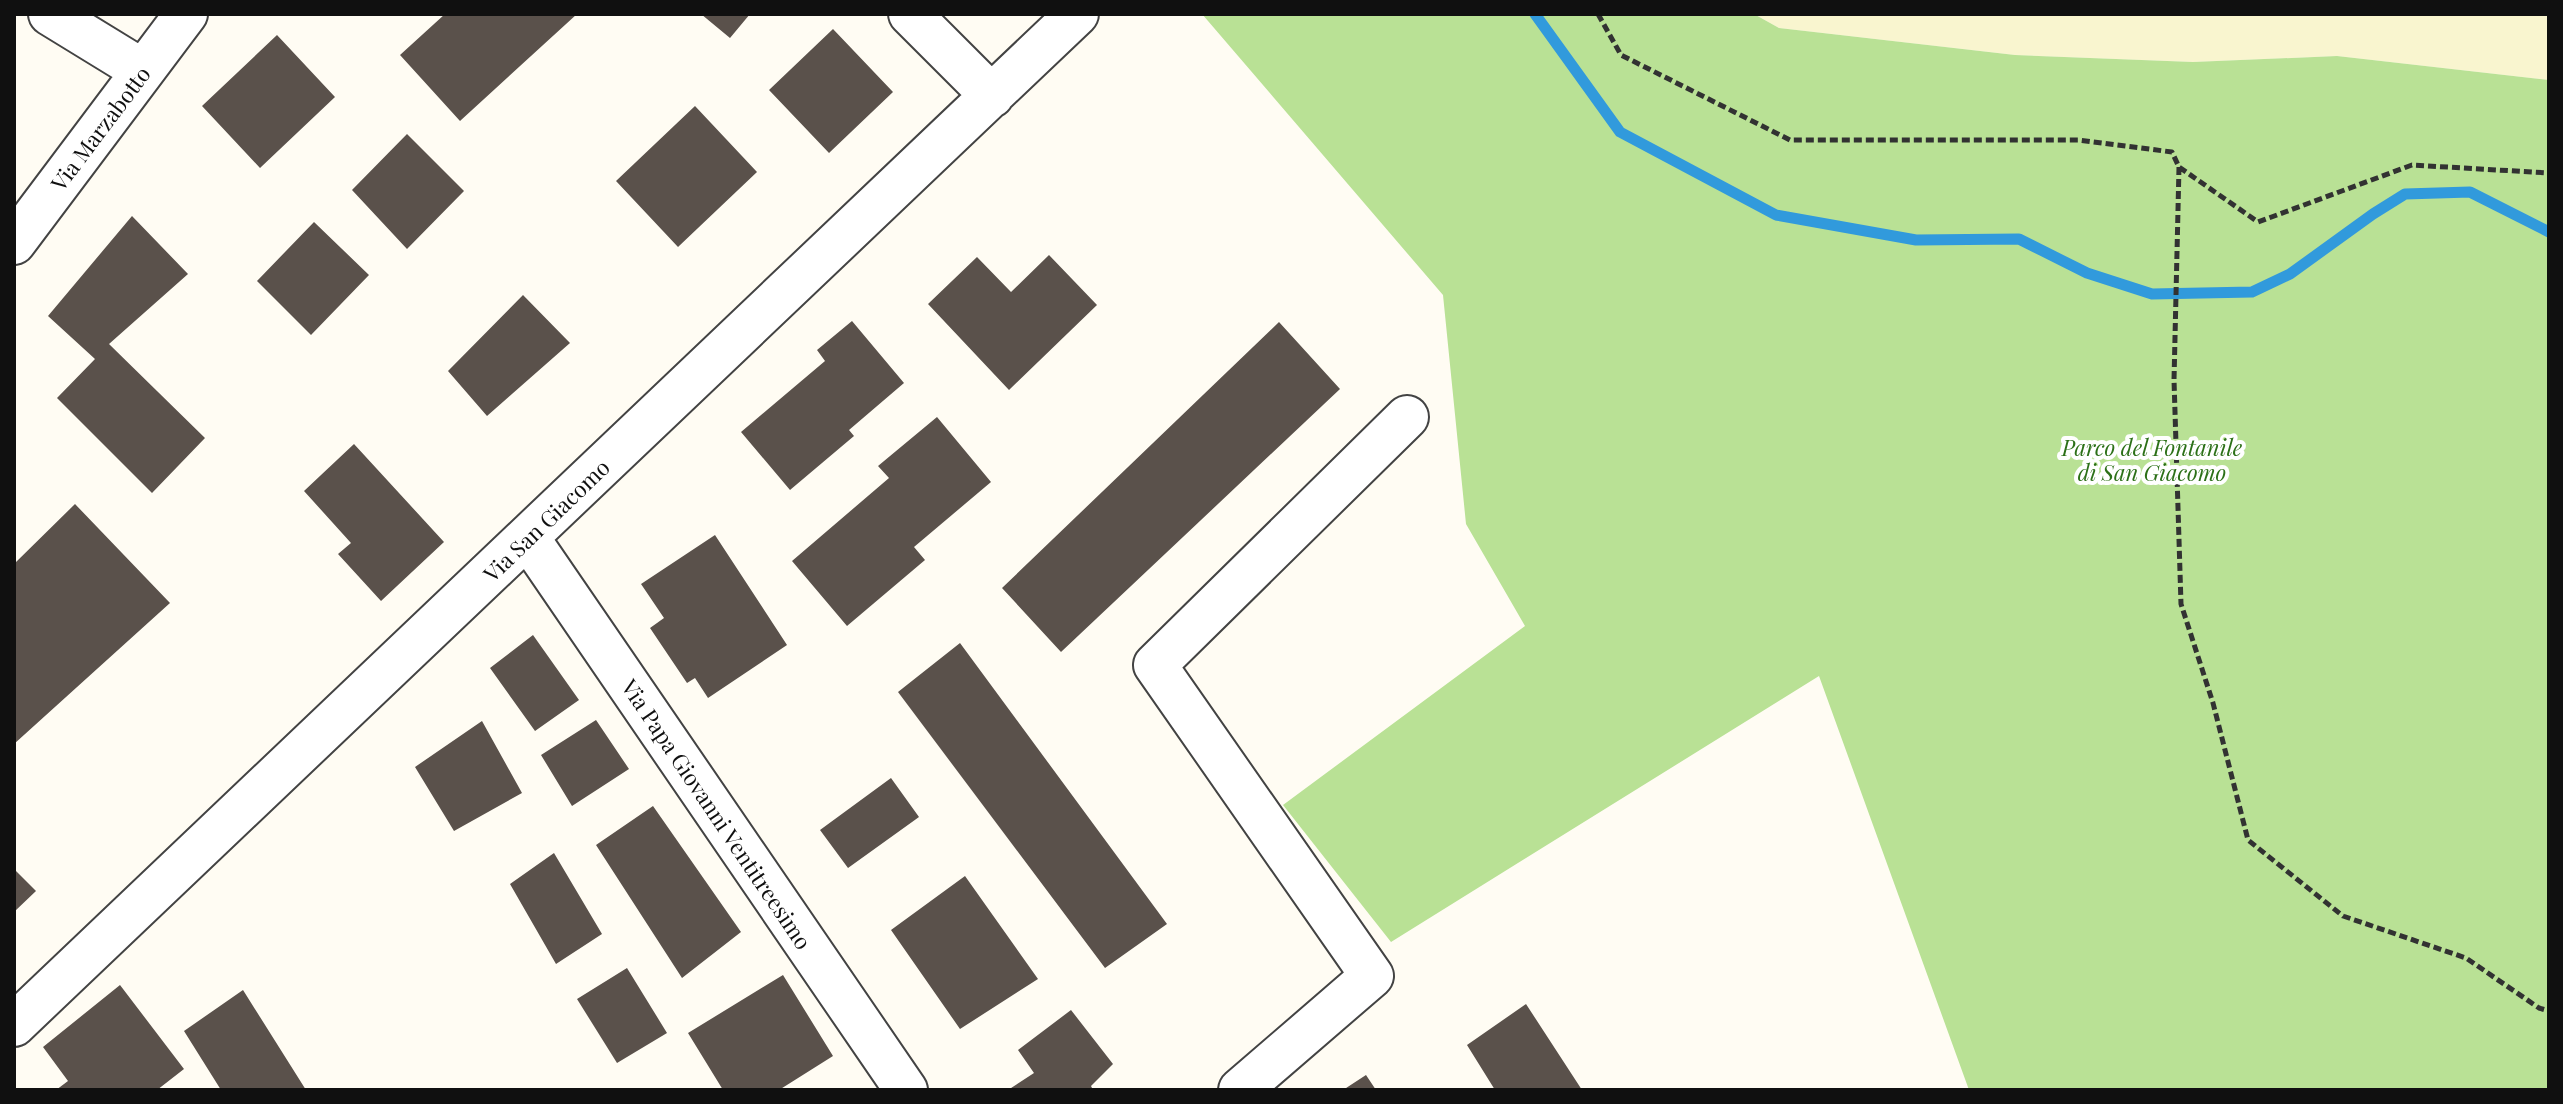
<svg xmlns="http://www.w3.org/2000/svg" width="2563" height="1104" font-family="'Playfair Display',serif">
<rect width="100%" height="100%" fill="#fffcf3"/>
<!-- farmland -->
<path fill="#f9f5cf" d="M 1754,14 L 2549,14 L 2549,80 L 2337,56 L 2193,62 L 2015,55 L 1779,28 Z"/>
<!-- forest -->
<path fill="#b9e195" d="M 1202,14 L 1754,14 L 1779,28 L 2015,55 L 2193,62 L 2337,56 L 2549,80 L 2549,1090 L 1969,1090 L 1819,676 L 1391,942 L 1283,805 L 1525,626 L 1466,524 L 1443,295 Z"/>
<g fill="none" stroke-linecap="round" stroke-linejoin="round">
<!-- stream -->
<path stroke="#319adc" stroke-width="11" d="M 1535,14 L 1620,132 L 1776,215 L 1916,240 L 2019,239 L 2087,273 L 2152,294 L 2252,292 L 2290,274 L 2373,214 L 2405,194 L 2470,192 L 2549,232"/>
</g>
<!-- building -->
<path fill="#5a514b" d="M 445,14 L 577,14 L 460,121 L 400,55 Z
M 701,14 L 750,14 L 730,38 Z
M 833,29 L 893,92 L 829,153 L 769,90 Z
M 277,35 L 335,97 L 260,168 L 202,106 Z
M 695,106 L 757,172 L 678,247 L 616,181 Z
M 407,134 L 464,191 L 407,249 L 352,190 Z
M 132,216 L 188,274 L 109,344 L 205,438 L 152,493 L 57,398 L 95,359 L 48,316 Z
M 314,222 L 369,275 L 311,335 L 257,281 Z
M 1049,255 L 1097,305 L 1009,390 L 928,304 L 977,257 L 1011,292 Z
M 523,295 L 570,343 L 487,416 L 448,371 Z
M 852,321 L 904,383 L 849,430 L 854,436 L 790,490 L 741,432 L 825,361 L 817,350 Z
M 1279,322 L 1340,389 L 1061,652 L 1002,588 Z
M 937,417 L 991,482 L 914,547 L 925,560 L 847,626 L 792,561 L 889,478 L 878,466 Z
M 354,444 L 444,542 L 381,601 L 338,554 L 351,543 L 304,491 Z
M 75,504 L 170,603 L 14,744 L 14,564 Z
M 715,535 L 787,645 L 708,698 L 695,678 L 687,683 L 650,628 L 664,618 L 641,584 Z
M 533,635 L 579,700 L 535,731 L 490,668 Z
M 960,643 L 1167,924 L 1105,968 L 898,692 Z
M 596,720 L 629,769 L 572,806 L 541,755 Z
M 482,721 L 522,793 L 454,831 L 415,767 Z
M 891,778 L 919,817 L 848,868 L 820,830 Z
M 653,806 L 741,932 L 682,978 L 596,845 Z
M 554,853 L 602,934 L 556,964 L 510,884 Z
M 14,869 L 36,891 L 14,912 Z
M 965,876 L 1038,979 L 960,1029 L 891,930 Z
M 627,968 L 667,1033 L 617,1063 L 577,999 Z
M 783,975 L 833,1056 L 779,1090 L 723,1090 L 688,1033 Z
M 120,985 L 184,1069 L 157,1090 L 56,1090 L 68,1081 L 43,1047 Z
M 243,990 L 306,1090 L 221,1090 L 184,1031 Z
M 1526,1004 L 1582,1090 L 1495,1090 L 1467,1045 Z
M 1071,1010 L 1113,1064 L 1091,1086 L 1093,1090 L 1008,1090 L 1034,1073 L 1018,1050 Z
M 1366,1075 L 1376,1090 L 1343,1090 Z"/>
<g fill="none" stroke-linecap="round" stroke-linejoin="round">
<defs>
<path id="minor" d="M 50,14 L 143,71
M 910,14 L 992,96
M 14,243 L 186,14
M 528,538 L 906,1090
M 14,1025 L 1077,14
M 1240,1090 L 1372,976 L 1155,665 L 1407,417"/>
</defs>
<!-- minor casing -->
<use href="#minor" stroke="#434343" stroke-width="46"/>
<!-- path -->
<path stroke="#323232" stroke-width="5" stroke-dasharray="8 4" stroke-linecap="butt" d="M 1598,14 L 1621,55 L 1790,140 L 2078,140 L 2172,152 L 2179,167 L 2258,222 L 2412,165 L 2549,173
M 2179,167 L 2174,380 L 2181,604 L 2213,703 L 2248,840 L 2343,916 L 2466,958 L 2539,1008 L 2549,1011"/>
<!-- minor -->
<use href="#minor" stroke="#fff" stroke-width="42"/>
</g>
<g text-anchor="middle" dominant-baseline="central" stroke-width="8" stroke-linejoin="round" paint-order="stroke">
<!-- street labels -->
<g font-size="22" fill="#101010" stroke="#fff">
<text transform="translate(100 128) rotate(-53)">Via Marzabotto</text>
<text transform="translate(546 520) rotate(-44)">Via San Giacomo</text>
<text transform="translate(717 814) rotate(56)">Via Papa Giovanni Ventitreesimo</text>
</g>
<!-- park labels -->
<g font-size="22" font-style="italic" fill="#2c7018" stroke="#fff">
<text x="2152" y="447">Parco del Fontanile<tspan x="2152" dy="25">di San Giacomo</tspan></text>
</g>
</g>
<!-- border -->
<rect width="2563" height="1104" fill="none" stroke="#101010" stroke-width="32"/>
</svg>
